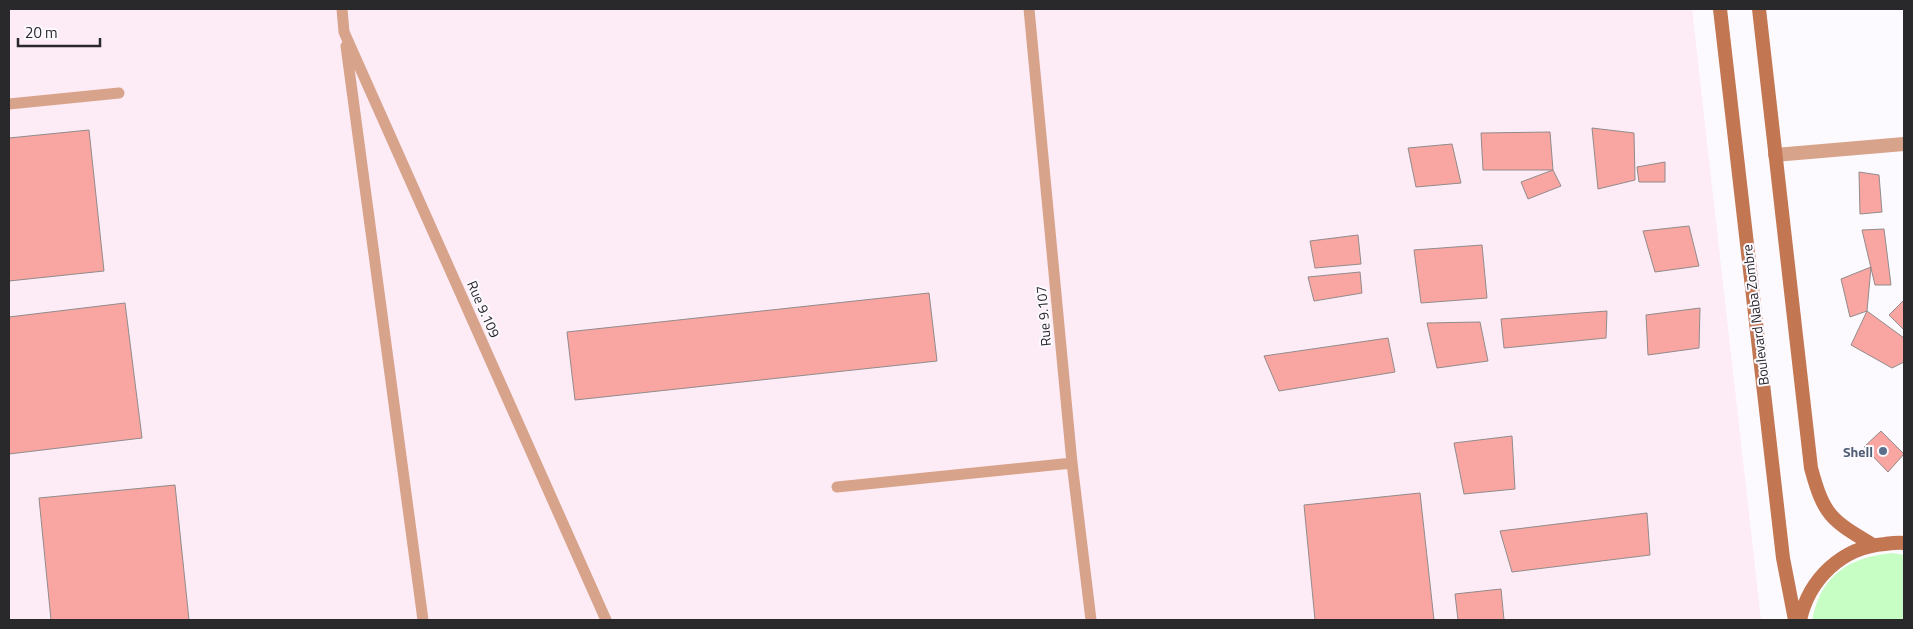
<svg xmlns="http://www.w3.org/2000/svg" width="1913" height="629" font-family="'Titillium Web',sans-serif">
<rect width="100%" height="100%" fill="#fdfaff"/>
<!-- industrial -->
<path fill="#fdebf6" d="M 9,9 L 1692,9 L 1761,620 L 9,620 Z"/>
<!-- green -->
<path fill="#c6fec3" d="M 1893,553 L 1904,555 L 1904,620 L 1812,620 C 1821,575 1849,557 1893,553 Z"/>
<!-- building -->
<path fill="#f9a6a3" stroke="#918b8a" d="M 1592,128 L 1634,133 L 1635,180 L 1598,189 Z
M 89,130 L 104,271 L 9,281 L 9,138 Z
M 1550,132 L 1553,170 L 1483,170 L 1481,133 Z
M 1452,144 L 1461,183 L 1416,187 L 1408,148 Z
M 1665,162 L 1665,182 L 1639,182 L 1637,167 Z
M 1553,170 L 1561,186 L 1528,199 L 1521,182 Z
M 1859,172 L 1879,175 L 1882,212 L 1860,214 Z
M 1689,226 L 1699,266 L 1655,272 L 1643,231 Z
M 1884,229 L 1891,285 L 1875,285 L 1862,230 Z
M 1358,235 L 1361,264 L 1315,268 L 1310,241 Z
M 1482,245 L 1487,298 L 1421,303 L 1414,250 Z
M 1871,267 L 1867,311 L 1850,317 L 1841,279 Z
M 1360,272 L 1362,293 L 1314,301 L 1308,277 Z
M 929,293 L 937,361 L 575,400 L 567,332 Z
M 1904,300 L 1904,330 L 1889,315 Z
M 125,303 L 142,438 L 9,454 L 9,317 Z
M 1700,308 L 1699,348 L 1648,355 L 1646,315 Z
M 1607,311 L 1606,338 L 1504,348 L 1501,319 Z
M 1867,311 L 1904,338 L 1904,362 L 1892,368 L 1851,345 Z
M 1480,322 L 1488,361 L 1437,368 L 1427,323 Z
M 1388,338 L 1395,372 L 1279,391 L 1264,356 Z
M 1881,431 L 1904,454 L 1888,472 L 1864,447 Z
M 1512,436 L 1515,489 L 1464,494 L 1454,443 Z
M 175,485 L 189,620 L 51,620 L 39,498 Z
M 1420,493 L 1434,620 L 1315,620 L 1304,505 Z
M 1647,513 L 1650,555 L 1512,572 L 1500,531 Z
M 1501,589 L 1504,620 L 1458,620 L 1455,594 Z"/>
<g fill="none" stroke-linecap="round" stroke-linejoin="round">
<!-- service -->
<path stroke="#d8a38b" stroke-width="11" d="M 342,9 L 344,32 L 606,620
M 1029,9 L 1072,463 L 1091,620
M 346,46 L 423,620
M 9,104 L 119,93
M 837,487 L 1072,463"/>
<!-- minor -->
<path stroke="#d8a38b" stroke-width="14" d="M 1775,155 L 1904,144"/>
<!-- secondary -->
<path stroke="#c27752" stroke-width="14" d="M 1720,9 L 1783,558 L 1795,620
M 1759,9 L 1811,468 C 1824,516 1831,520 1873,545
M 1800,620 C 1809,579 1842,547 1885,544 C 1892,543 1898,542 1904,543"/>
</g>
<!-- markers -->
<circle fill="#5c6f8a" stroke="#fdfaff" stroke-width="2" cx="1883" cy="451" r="5"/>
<g text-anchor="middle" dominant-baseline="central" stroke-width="4" stroke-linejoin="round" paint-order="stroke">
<!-- street labels -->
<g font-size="14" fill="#29282a" stroke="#fdfaff">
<text transform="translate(484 309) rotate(66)">Rue 9.109</text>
<text transform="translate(1755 315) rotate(-97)">Boulevard Naba Zombre</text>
<text transform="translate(1043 316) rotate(-95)">Rue 9.107</text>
</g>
<!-- service labels -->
<g font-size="14" font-weight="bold" fill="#4e5e75" stroke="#fdfaff" text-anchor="end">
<text x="1873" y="451">Shell</text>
</g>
</g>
<!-- border -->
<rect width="1913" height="629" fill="none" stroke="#29282a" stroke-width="20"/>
<!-- scale -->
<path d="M18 38v8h82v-8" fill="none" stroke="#29282a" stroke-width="2.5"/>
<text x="25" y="38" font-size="15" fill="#29282a" stroke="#fdfaff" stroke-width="4" paint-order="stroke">20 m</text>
</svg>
